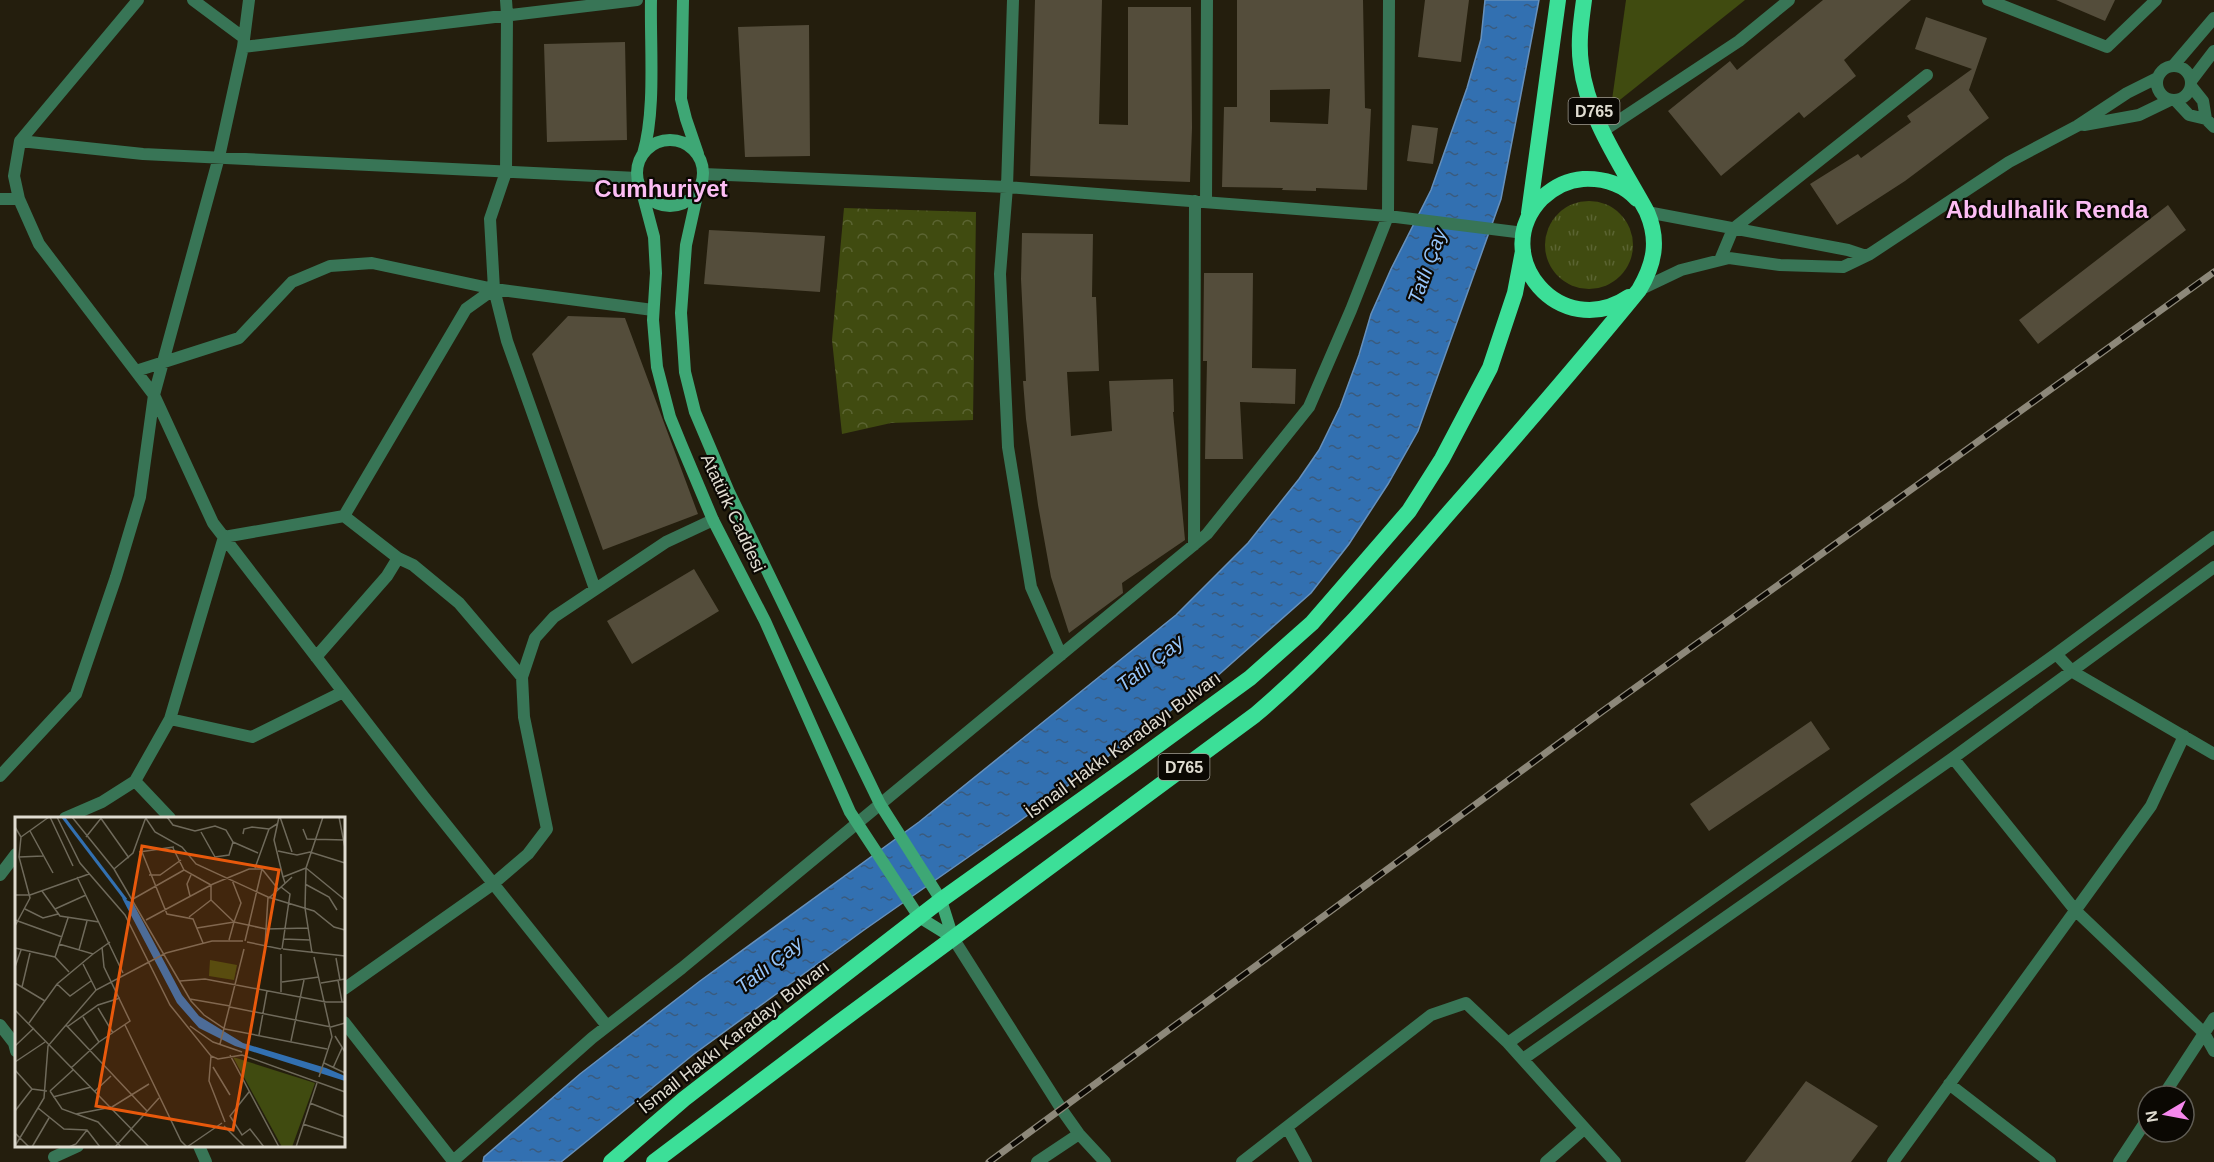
<svg xmlns="http://www.w3.org/2000/svg" width="2214" height="1162" font-family="Helvetica,sans-serif">
<defs>
<pattern id="grass-tufts" width="24" height="20" patternUnits="userSpaceOnUse" patternTransform="scale(1.5)"><rect width="24" height="20" fill="#404b10"/><path d="M3 7l-1-3M5 7V3M7 7l1-3M15 17l-1-3M17 17v-4M19 17l1-3" fill="none" stroke="#5b6432"/></pattern>
<pattern id="forest-crowns" width="20" height="18" patternUnits="userSpaceOnUse" patternTransform="scale(1.5)"><rect width="20" height="18" fill="#404b10"/><path d="M2 6a3 3 0 1 1 6 0M12 15a3 3 0 1 1 6 0" fill="none" stroke="#5b6432"/></pattern>
<pattern id="water-ripples" width="26" height="14" patternUnits="userSpaceOnUse" patternTransform="scale(1.5)"><rect width="26" height="14" fill="#3270b1"/><path d="M2 4q2-2 4 0t4 0M15 11q2-2 4 0t4 0" fill="none" stroke="#3a5b7e"/></pattern>
</defs>
<rect width="100%" height="100%" fill="#241e0d"/>
<!-- grass -->
<path fill="url(#grass-tufts)" d="M1545 245a44 44 0 1 1 88 0a44 44 0 1 1-88 0Z"/>
<!-- forest -->
<path fill="url(#forest-crowns)" d="M 844,208 L 976,212 L 973,420 L 891,423 L 842,434 L 832,340 Z"/>
<!-- pitch -->
<path fill="#404b10" d="M 1626,0 L 1745,0 L 1611,107 Z"/>
<!-- water -->
<path fill="url(#water-ripples)" stroke="#6690bb" stroke-width="1.5" d="M 1485,0 L 1539,0 L 1501,199 L 1418,431 L 1388,484 L 1349,544 L 1311,593 L 1215,678 L 1017,823 L 864,930 L 694,1054 L 561,1162 L 483,1162 L 484,1157 L 580,1074 L 700,981 L 919,822 L 1176,615 L 1248,543 L 1299,479 L 1319,450 L 1340,407 L 1359,355 L 1371,314 L 1391,269 L 1431,190 L 1467,88 L 1481,39 Z"/>
<!-- building -->
<path fill="#544d3b" fill-rule="evenodd" d="M 1035,0 L 1102,0 L 1099,124 L 1128,125 L 1128,7 L 1191,7 L 1192,128 L 1190,182 L 1030,176 Z
M 1237,0 L 1363,0 L 1365,108 L 1371,109 L 1367,190 L 1316,188 L 1316,191 L 1282,190 L 1283,188 L 1222,187 L 1224,107 L 1237,107 ZM 1330,89 L 1328,124 L 1270,122 L 1270,90 Z
M 1425,0 L 1469,0 L 1461,62 L 1418,57 Z
M 1823,0 L 1911,0 L 1844,60 L 1856,76 L 1804,118 L 1799,112 L 1721,176 L 1668,111 L 1730,61 L 1737,70 Z
M 2056,0 L 2115,0 L 2105,21 Z
M 1926,17 L 1987,38 L 1969,90 L 1989,118 L 1905,181 L 1837,225 L 1810,184 L 1858,154 L 1861,158 L 1911,122 L 1907,116 L 1972,69 L 1915,49 Z
M 809,25 L 810,156 L 745,157 L 738,27 Z
M 625,42 L 627,140 L 547,142 L 544,44 Z
M 1412,125 L 1438,128 L 1433,164 L 1407,161 Z
M 2168,205 L 2186,230 L 2038,344 L 2019,320 Z
M 709,230 L 825,236 L 820,292 L 704,284 Z
M 1022,233 L 1093,234 L 1092,297 L 1096,297 L 1099,371 L 1067,372 L 1071,436 L 1112,431 L 1109,381 L 1173,379 L 1174,412 L 1173,412 L 1185,540 L 1122,583 L 1123,593 L 1069,633 L 1051,577 L 1038,505 L 1026,419 L 1023,381 L 1026,381 L 1021,279 Z
M 1204,273 L 1253,273 L 1252,368 L 1296,369 L 1295,404 L 1240,402 L 1243,459 L 1205,459 L 1207,361 L 1203,361 Z
M 568,316 L 625,318 L 698,514 L 603,550 L 532,354 Z
M 694,569 L 719,611 L 632,664 L 607,621 Z
M 1811,721 L 1830,749 L 1709,831 L 1690,804 Z
M 1806,1081 L 1878,1126 L 1851,1162 L 1745,1162 Z"/>
<g fill="none" stroke-linecap="round" stroke-linejoin="round">
<!-- minor -->
<path stroke="#387556" stroke-width="12" d="M 138,0 L 20,141 L 143,154 L 637,178
M 193,0 L 244,38
M 506,0 L 507,14 L 506,172 L 490,219 L 494,289 L 507,341 L 595,589
M 1013,0 L 1007,187 L 1000,274 L 1008,447 L 1031,587 L 1061,655
M 1988,0 L 2107,47 L 2156,0
M 243,47 L 637,0
M 2173,66 L 2214,18
M2157 83a17 17 0 1 1 34 0a17 17 0 1 1-34 0Z
M 2191,81 L 2214,51
M 2191,86 L 2203,101 L 2206,119
M 2175,100 L 2189,115 L 2206,119 L 2214,127
M 2084,125 L 2139,115 L 2170,100
M 1603,131 L 1739,41 L 1789,0
M 20,141 L 14,176 L 19,199 L 39,244 L 154,395 L 213,523 L 424,797 L 607,1026
M 703,174 L 1007,187 L 1388,216 L 1524,233
M 0,199 L 19,199
M 1206,202 L 1207,0
M 1647,212 L 1848,250 L 1866,256
M 1720,260 L 1733,229 L 1927,75
M 494,289 L 653,310
M 1639,290 L 1681,270 L 1729,258 L 1780,265 L 1843,267 L 1870,254 L 2009,162 L 2077,126 L 2127,93 L 2157,78
M 136,371 L 239,338 L 292,282 L 330,266 L 372,263 L 494,289 L 466,309 L 344,516
M 1194,545 L 1195,201
M 2056,654 L 2073,672 L 2214,754
M 316,657 L 387,576 L 398,558
M 170,719 L 252,737 L 343,692
M 1953,758 L 2075,910 L 2204,1033 L 2214,1051
M 0,776 L 76,694 L 116,577 L 140,497 L 154,395 L 219,157 L 243,47 L 249,0
M 135,781 L 170,818
M 65,818 L 102,802 L 135,781 L 170,719 L 224,537 L 344,516 L 398,558 L 413,565 L 459,603 L 522,677
M 0,875 L 16,854
M 953,938 L 1062,1110 L 1079,1134 L 1105,1162
M 344,989 L 493,884 L 528,854 L 547,829 L 524,717 L 522,677 L 535,638 L 554,617 L 666,542 L 713,520
M 344,1022 L 453,1161
M 0,1025 L 14,1043 L 16,1051
M 1508,1043 L 2056,654 L 2214,537
M 1523,1059 L 1953,758 L 2214,567
M 1949,1084 L 2050,1162
M 2163,1096 L 2214,1018
M 1287,1127 L 1306,1162
M 199,1146 L 206,1162
M 54,1157 L 78,1146
M 452,1162 L 592,1038 L 682,968 L 1207,534 L 1309,407 L 1351,310 L 1388,216 L 1389,0
M 1037,1162 L 1079,1134
M 1242,1162 L 1431,1015 L 1466,1003 L 1508,1043 L 1615,1162
M 1546,1162 L 1584,1129
M 1893,1162 L 2151,806 L 2184,736
M 2119,1162 L 2148,1118"/>
<!-- secondary -->
<path stroke="#3ea775" stroke-width="12" d="M 683,0 L 681,99 L 686,119 L 698,154
M637 173a33 33 0 1 1 66 0a33 33 0 1 1-66 0Z
M 643,154 C 656,111 650,46 651,0
M 641,188 L 654,237 L 656,273 L 653,320 L 657,367 L 670,417 L 681,444 L 713,520 L 765,621 L 850,812 L 919,917 L 953,938
M 698,191 L 686,245 L 681,313 L 685,372 L 695,412 L 729,492 L 880,804 L 941,900 L 953,938"/>
<!-- trunk -->
<path stroke="#3cdf98" stroke-width="16" d="M 1529,213 L 1558,0
M 1629,297 C 1561,343 1486,256 1542,198 C 1553,188 1567,180 1583,179 C 1603,178 1623,184 1637,199
M 611,1162 L 684,1099 L 941,900 L 1132,764 L 1250,678 L 1312,623 L 1409,511 L 1442,459 L 1490,368 L 1515,293 L 1523,251
M 654,1162 L 837,1024 L 1255,715 C 1326,655 1387,585 1447,515 C 1512,441 1577,366 1639,290 C 1655,263 1659,240 1647,212 C 1622,166 1587,117 1581,64 C 1578,43 1581,22 1584,0"/>
<defs>
<path id="rail" d="M 989,1162 L 1600,713 L 2214,272"/>
</defs>
<!-- rail casing -->
<use href="#rail" stroke="#8d887a" stroke-width="7"/>
<!-- rail -->
<use href="#rail" stroke="#0b0803" stroke-width="4.5" stroke-dasharray="14" stroke-linecap="butt"/>
</g>
<g text-anchor="middle" dominant-baseline="central" stroke-width="4.5" stroke-linejoin="round" paint-order="stroke">
<!-- shield labels -->
<g fill="#0b0803" stroke="#a09c93" stroke-width="1.5">
<rect x="1568.5" y="98" width="51" height="26" rx="4.5"/>
<rect x="1158.5" y="754" width="51" height="26" rx="4.5"/>
</g>
<g font-size="16" font-weight="bold" fill="#e0dcd1">
<text x="1594" y="111">D765</text>
<text x="1184" y="767">D765</text>
</g>
<!-- street labels -->
<g font-size="18" fill="#e0dcd1" stroke="#0b0803">
<text transform="translate(733 513) rotate(65)">Atatürk Caddesi</text>
<text transform="translate(1123 745) rotate(-36)">İsmail Hakkı Karadayı Bulvarı</text>
<text transform="translate(734 1037) rotate(-38)">İsmail Hakkı Karadayı Bulvarı</text>
</g>
<!-- water labels -->
<g font-size="20" font-style="italic" fill="#96c5fa" stroke="#0b0803">
<text transform="translate(1427 266) rotate(-70)">Tatlı Çay</text>
<text transform="translate(1150 663) rotate(-38)">Tatlı Çay</text>
<text transform="translate(769 965) rotate(-38)">Tatlı Çay</text>
</g>
<!-- district labels -->
<g font-size="24" font-weight="bold" fill="#fcbdf4" stroke="#0b0803">
<text x="661" y="188">Cumhuriyet</text>
<text x="2047" y="209">Abdulhalik Renda</text>
</g>
</g>
<!-- overview -->
<g transform="translate(15 817)">
<rect width="330" height="330" fill="#241e0d"/>
<path d="M 195,143 L 222,148 L 219,163 L 194,159 Z" fill="#404b10"/>
<path d="M 218,240 L 300,266 L 277,330 L 267,330 Z" fill="#404b10"/>
<path d="M 107,81 L 118,86 L 167,178 L 184,199 L 228,226 L 311,251 L 330,259 L 330,264 L 220,229 L 184,211 L 162,186 Z" fill="#3270b1"/>
<path fill="none" stroke="#3270b1" stroke-width="3" d="M 48,0 L 111,83"/>
<path fill="none" stroke="#6f6a5b" stroke-width="1.5" d="M 35,0 L 58,49M 42,0 L 65,46 L 110,98 L 155,188 L 196,239 L 203,242 L 227,238 L 330,275M 57,0 L 99,52 L 176,184 L 189,198 L 210,212 L 312,232M 85,0 L 114,41M 130,0 L 140,15 L 167,30 L 181,47 L 253,80 L 299,94 L 319,110 L 330,113M 152,0 L 158,8 L 180,14 L 200,9 L 211,13 L 218,25 L 214,38 L 200,40 L 186,15M 264,0 L 259,23 L 268,60M 265,0 L 277,35M 324,0 L 330,31M 0,10 L 6,20 L 4,40 L 15,81 L 0,109M 288,12 L 292,22 L 330,23M 15,14 L 38,56M 228,17 L 229,12 L 237,10 L 254,12M 6,20 L 34,0M 71,20 L 87,0M 218,25 L 243,36M 158,31 L 169,53 L 196,68 L 196,83 L 174,100M 263,34 L 282,38 L 295,35 L 330,46M 124,35 L 159,30M 127,35 L 152,97 L 178,102 L 188,126M 4,40 L 28,39M 240,51 L 254,12 L 262,7M 291,51 L 330,83M 99,52 L 118,36 L 131,0M 134,58 L 145,58 L 166,43M 62,60 L 108,156M 270,66 L 268,60 L 291,51M 290,67 L 314,80 L 322,93M 266,70 L 275,77 L 267,132M 27,74 L 45,99 L 84,105M 0,78 L 15,78 L 74,57M 175,79 L 172,67 L 176,58M 254,81 L 277,60M 118,82 L 169,53M 196,83 L 219,105 L 226,86 L 217,63M 10,92 L 28,101 L 43,97M 40,92 L 71,78M 0,103 L 47,120M 131,103 L 198,67 L 234,52 L 247,52M 182,111 L 219,105 L 251,112 L 293,111M 268,122 L 295,123M 214,123 L 219,105M 230,124 L 247,52 L 263,72M 232,125 L 266,132M 44,127 L 78,137 L 95,125M 250,129 L 253,80M 0,131 L 40,140 L 54,155M 268,132 L 330,139M 64,133 L 72,104M 297,136 L 290,91 L 291,51 L 308,0M 40,140 L 53,101M 299,140 L 317,220 L 304,260M 321,141 L 325,163M 134,145 L 151,136 L 197,124 L 228,124M 68,147 L 81,173M 0,150 L 6,133M 323,163 L 327,185M 165,164 L 190,162 L 311,185 L 330,185M 267,165 L 304,160M 0,166 L 30,184M 306,166 L 330,162M 42,167 L 55,179 L 76,164M 7,170 L 15,136M 266,175 L 266,137M 175,182 L 215,189M 215,190 L 316,210 L 330,206M 83,191 L 98,216M 0,193 L 134,330M 68,200 L 84,225M 14,206 L 42,167 L 78,137M 51,208 L 132,294M 110,208 L 166,324 L 172,330M 175,209 L 198,225 L 227,235M 52,210 L 83,188 L 105,181M 244,218 L 252,174M 320,219 L 330,235M 276,224 L 289,163M 205,227 L 229,132M 0,229 L 19,211M 215,238 L 264,330M 196,239 L 194,264 L 210,305M 0,245 L 30,225M 309,246 L 330,256M 198,250 L 215,278M 56,251 L 84,225 L 115,204 L 89,150 L 87,130M 318,251 L 327,231M 0,253 L 17,272 L 32,274M 35,274 L 47,292 L 83,305 L 106,330M 35,274 L 58,253M 80,274 L 96,259M 234,275 L 215,299 L 227,318 L 235,312 L 249,330M 38,280 L 76,270M 295,286 L 330,300M 23,291 L 49,312 L 72,313 L 85,330M 0,294 L 17,272M 61,297 L 97,290 L 134,267M 288,307 L 330,321M 209,309 L 230,330M 0,316 L 14,330M 0,329 L 29,281 L 33,229 L 81,173 L 134,145M 17,330 L 34,301M 54,330 L 61,327 L 72,313M 100,330 L 144,281M 172,330 L 207,306M 281,330 L 302,266"/>
<path fill="#e8590c" fill-opacity="0.15" stroke="#e8590c" stroke-width="3" d="M 127,29 L 264,53 L 218,313 L 81,289 Z"/>
<rect width="330" height="330" fill="none" stroke="#e0dcd1" stroke-width="3"/>
</g>
<!-- north arrow -->
<g transform="translate(2166 1114) rotate(260)"><circle r="28" fill="#0b0803" stroke="#605d55" stroke-width="1.5"/>
<path d="M0-4.5L10 22L0 15L-10 22Z" fill="#f688ed"/>
<text y="-9" font-size="16" font-weight="bold" text-anchor="middle" fill="#e0dcd1">N</text>
</g>
</svg>
